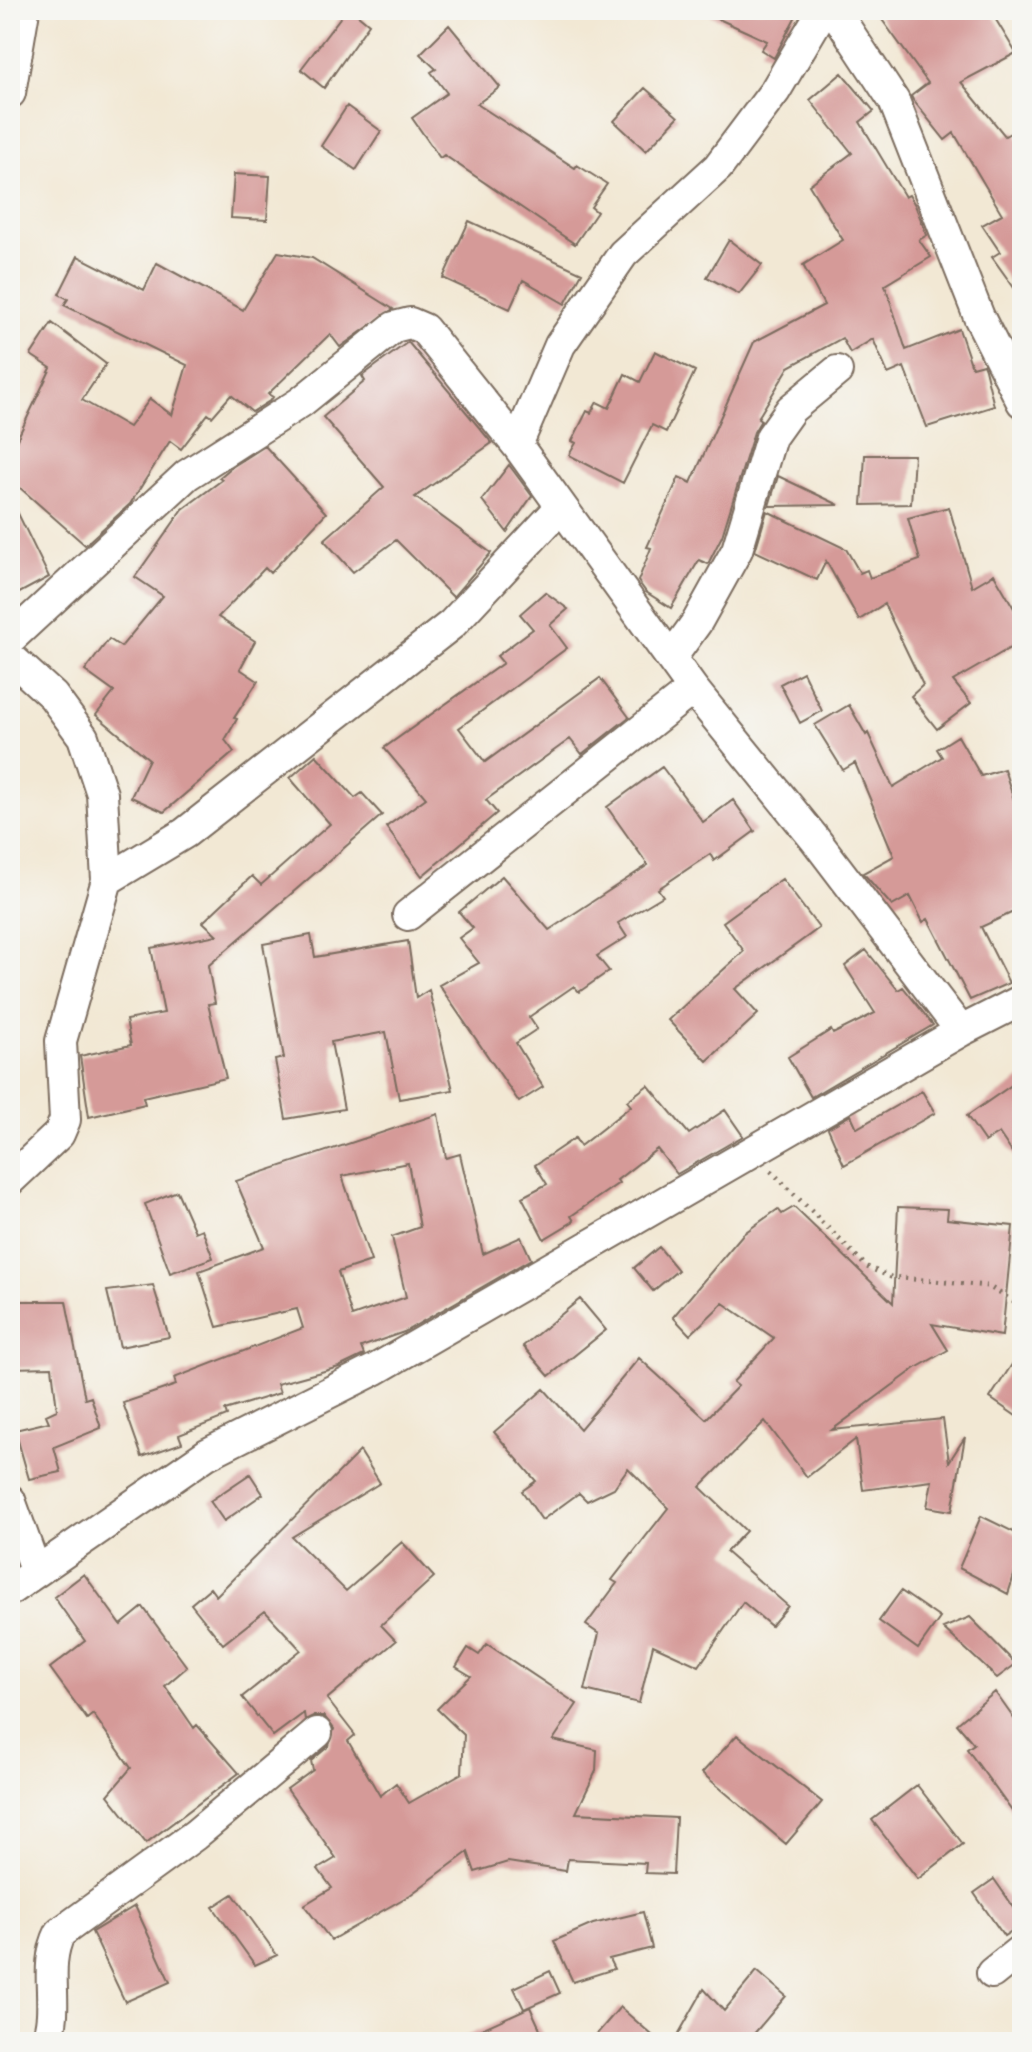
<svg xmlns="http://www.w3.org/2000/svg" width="1032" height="2052" font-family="Itim,sans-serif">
<rect width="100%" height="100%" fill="#f6f6f2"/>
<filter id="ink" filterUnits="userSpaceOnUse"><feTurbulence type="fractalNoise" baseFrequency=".0125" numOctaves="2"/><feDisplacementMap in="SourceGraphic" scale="16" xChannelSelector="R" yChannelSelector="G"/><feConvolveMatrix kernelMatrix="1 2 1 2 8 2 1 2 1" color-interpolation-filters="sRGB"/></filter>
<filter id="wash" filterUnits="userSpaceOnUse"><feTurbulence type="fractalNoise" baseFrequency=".006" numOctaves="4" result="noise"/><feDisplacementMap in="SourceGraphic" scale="32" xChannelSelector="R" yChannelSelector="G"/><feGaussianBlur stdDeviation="1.8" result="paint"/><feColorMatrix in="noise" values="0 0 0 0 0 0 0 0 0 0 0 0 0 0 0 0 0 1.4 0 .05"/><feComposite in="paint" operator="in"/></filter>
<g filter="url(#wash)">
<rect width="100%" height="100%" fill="#f2e8d4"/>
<g id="blocks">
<!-- building -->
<path fill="#d59a98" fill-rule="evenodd" d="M 346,10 L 352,10 L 369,24 L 324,88 L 301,69 Z
M 699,10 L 799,10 L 774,58 L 761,50 L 767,41 Z
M 875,10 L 990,10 L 1016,53 L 961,82 L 1005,136 L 1014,131 L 1022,145 L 1022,299 L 992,257 L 1000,252 L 982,225 L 1002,214 L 954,133 L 945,140 L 913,100 L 911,96 L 928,83 Z
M 449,25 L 500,87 L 477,104 L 575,168 L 577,165 L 607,184 L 591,207 L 597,212 L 575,244 L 444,155 L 440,158 L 412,118 L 447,93 L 431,72 L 436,69 L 420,54 Z
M 842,73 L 874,111 L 860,122 L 905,197 L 909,195 L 915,205 L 927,235 L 919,240 L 931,257 L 885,285 L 906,350 L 959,329 L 972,367 L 983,364 L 985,369 L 994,406 L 927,427 L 904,367 L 888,374 L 873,339 L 850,353 L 842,338 L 789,367 L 758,418 L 761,420 L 754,432 L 722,536 L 708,564 L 699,560 L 671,608 L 646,592 L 638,581 L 651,548 L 647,547 L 679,477 L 691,483 L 754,342 L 824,305 L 803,265 L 843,240 L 809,185 L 852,153 L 810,100 Z
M 645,88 L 678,117 L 646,151 L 614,121 Z
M 347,106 L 381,131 L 356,170 L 321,146 Z
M 234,174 L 270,176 L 267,220 L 231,218 Z
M 469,221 L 582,273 L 565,304 L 523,280 L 510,309 L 443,278 Z
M 729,240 L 762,265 L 739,294 L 707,277 Z
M 278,252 L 312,258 L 393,309 L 340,347 L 330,334 L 268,394 L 273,397 L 271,400 L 252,412 L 231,395 L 212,417 L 208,414 L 181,449 L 170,441 L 130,504 L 85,545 L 10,479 L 10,454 L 51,368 L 31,355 L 52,323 L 106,364 L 82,400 L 129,427 L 150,399 L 172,415 L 187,365 L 64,305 L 68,299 L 59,294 L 78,256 L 144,290 L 157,263 L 243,310 Z
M 408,342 L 492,443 L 415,497 L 491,553 L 453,597 L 396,540 L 353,572 L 324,540 L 384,487 L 323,417 L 365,381 L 362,376 Z
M 655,351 L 695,371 L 666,432 L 652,425 L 623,483 L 569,455 L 576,443 L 572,441 L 587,411 L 591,413 L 597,402 L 609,408 L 625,374 L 640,382 Z
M 265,446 L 326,513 L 270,573 L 265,568 L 218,617 L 255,641 L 240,669 L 258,681 L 234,718 L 237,719 L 225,740 L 234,752 L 164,812 L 131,797 L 149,759 L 96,715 L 114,692 L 85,671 L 109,639 L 121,647 L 163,596 L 135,577 L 183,509 L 222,480 L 219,478 L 232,467 Z
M 865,455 L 914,455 L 911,504 L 862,505 Z
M 509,465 L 532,496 L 507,532 L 482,500 Z
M 778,476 L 839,505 L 769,506 Z
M 10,497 L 49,577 L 10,598 Z
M 949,507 L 972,587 L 994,574 L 1022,622 L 1022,641 L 953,681 L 971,703 L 937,729 L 911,696 L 923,685 L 884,604 L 859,620 L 826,561 L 817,580 L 755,551 L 767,511 L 846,549 L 860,573 L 867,570 L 870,578 L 920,560 L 908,518 Z
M 545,592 L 568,609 L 550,625 L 567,648 L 459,728 L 485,762 L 600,678 L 629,717 L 582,754 L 570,739 L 486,800 L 497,813 L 422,876 L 386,827 L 426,798 L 384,748 L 503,663 L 497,656 L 533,629 L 520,614 Z
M 803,672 L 822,711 L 800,723 L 780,684 Z
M 849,705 L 866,735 L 868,733 L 893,787 L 942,757 L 937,749 L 958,736 L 981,776 L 1004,769 L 1022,825 L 1022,908 L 981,927 L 1009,983 L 970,1000 L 928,919 L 923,922 L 910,896 L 892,906 L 863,873 L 894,856 L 855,763 L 843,770 L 815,725 Z
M 316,755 L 355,798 L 362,793 L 382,815 L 208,966 L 215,1003 L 208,1004 L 226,1078 L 143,1097 L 145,1104 L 89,1117 L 80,1056 L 131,1045 L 126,1020 L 164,1013 L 151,948 L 217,935 L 203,922 L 252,876 L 261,885 L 330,824 L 290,778 Z
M 662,767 L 703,822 L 733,800 L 755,831 L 714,861 L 710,854 L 658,889 L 663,896 L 618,923 L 627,937 L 597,956 L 609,971 L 579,992 L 574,986 L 529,1017 L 537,1029 L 516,1043 L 543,1087 L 519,1102 L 439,985 L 479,963 L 459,938 L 473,928 L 459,912 L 502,876 L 549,930 L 648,865 L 607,807 Z
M 782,879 L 819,928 L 735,989 L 758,1014 L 707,1061 L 668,1020 L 744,951 L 723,922 Z
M 311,935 L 315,957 L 408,941 L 416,998 L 429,990 L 453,1090 L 399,1099 L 386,1032 L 331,1042 L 344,1109 L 286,1119 L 275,1060 L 284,1058 L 263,944 Z
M 866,950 L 898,990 L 903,987 L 933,1025 L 811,1097 L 788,1057 L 831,1030 L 833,1034 L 875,1013 L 845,966 Z
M 1022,1078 L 1022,1167 L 999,1133 L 985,1142 L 967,1116 Z
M 648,1085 L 689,1134 L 725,1110 L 743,1136 L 677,1174 L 657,1149 L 617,1180 L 619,1183 L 571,1216 L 574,1221 L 544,1239 L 522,1197 L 547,1184 L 535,1165 L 575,1138 L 580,1146 L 631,1106 L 627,1101 Z
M 922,1091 L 935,1113 L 844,1165 L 828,1128 L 851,1115 L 857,1128 Z
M 438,1114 L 446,1158 L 460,1154 L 483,1254 L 521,1237 L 531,1259 L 404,1332 L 361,1347 L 364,1355 L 339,1367 L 277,1384 L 280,1393 L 225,1410 L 227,1416 L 179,1435 L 182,1443 L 142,1457 L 123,1403 L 176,1385 L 174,1378 L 303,1328 L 297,1309 L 217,1327 L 199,1271 L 264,1247 L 236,1181 ZM 408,1163 L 420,1227 L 392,1237 L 406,1297 L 352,1316 L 338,1272 L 371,1261 L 342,1176 Z
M 177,1191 L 195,1232 L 202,1229 L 213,1258 L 170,1273 L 145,1204 Z
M 794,1207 L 893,1303 L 898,1207 L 948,1209 L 947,1219 L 1013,1226 L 1002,1336 L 932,1324 L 948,1350 L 916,1368 L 832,1430 L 943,1419 L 949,1462 L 965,1437 L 952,1511 L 927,1507 L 932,1481 L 863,1490 L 856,1439 L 807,1477 L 765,1421 L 700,1487 L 746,1531 L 726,1552 L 788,1606 L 771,1626 L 743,1602 L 699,1666 L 653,1645 L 639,1703 L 585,1690 L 599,1634 L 586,1625 L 617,1583 L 612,1580 L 668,1508 L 628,1468 L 614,1488 L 587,1501 L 579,1493 L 542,1520 L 522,1491 L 536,1481 L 494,1432 L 544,1389 L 580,1429 L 639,1358 L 706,1419 L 738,1386 L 733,1382 L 774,1338 L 723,1303 L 690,1335 L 673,1317 L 743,1234 L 778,1209 L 782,1214 Z
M 659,1247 L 678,1270 L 653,1291 L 634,1268 Z
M 153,1285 L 169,1337 L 120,1347 L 107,1291 Z
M 580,1299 L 606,1330 L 549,1376 L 523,1346 Z
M 10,1301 L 66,1301 L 85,1399 L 91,1397 L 101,1428 L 54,1447 L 61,1472 L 29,1479 L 15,1430 L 49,1422 L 46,1415 L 57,1410 L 52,1367 L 10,1368 Z
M 1022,1349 L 1022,1420 L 990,1398 Z
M 360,1451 L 380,1483 L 292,1537 L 346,1591 L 402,1542 L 434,1577 L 381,1625 L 396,1641 L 327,1699 L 355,1735 L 348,1741 L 380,1796 L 396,1783 L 409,1803 L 462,1773 L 464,1735 L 437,1709 L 471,1676 L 456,1667 L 468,1648 L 479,1655 L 487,1644 L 577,1704 L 553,1740 L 597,1750 L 596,1771 L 576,1813 L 676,1818 L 673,1874 L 645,1873 L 646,1863 L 568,1859 L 566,1871 L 508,1862 L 475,1872 L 468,1852 L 410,1895 L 331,1940 L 304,1905 L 332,1888 L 318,1869 L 336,1858 L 287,1789 L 313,1770 L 311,1761 L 329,1746 L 334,1729 L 324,1716 L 313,1716 L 305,1720 L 304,1713 L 273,1736 L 242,1697 L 301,1650 L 265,1611 L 223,1644 L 191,1604 L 210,1588 L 216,1596 Z
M 250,1474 L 263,1494 L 224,1521 L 210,1501 Z
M 981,1516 L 1022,1536 L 1022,1550 L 1008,1594 L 959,1568 Z
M 84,1574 L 121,1625 L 143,1607 L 187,1667 L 165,1686 L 194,1728 L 197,1725 L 239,1773 L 146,1843 L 108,1795 L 131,1768 L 93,1714 L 87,1719 L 50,1668 L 85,1641 L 54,1597 Z
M 901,1591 L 940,1618 L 918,1649 L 879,1621 Z
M 970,1617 L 1016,1664 L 997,1678 L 943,1628 Z
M 995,1692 L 1022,1730 L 1022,1825 L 967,1749 L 974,1744 L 957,1724 Z
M 737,1735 L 822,1802 L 786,1844 L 702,1773 Z
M 917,1785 L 963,1844 L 918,1879 L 872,1820 Z
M 994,1879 L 1022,1919 L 1022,1924 L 1004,1936 L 974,1893 Z
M 233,1894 L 277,1955 L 255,1965 L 213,1907 Z
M 135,1906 L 170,1982 L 125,2002 L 92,1932 Z
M 643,1912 L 652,1948 L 609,1959 L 614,1969 L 573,1982 L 554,1941 L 593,1924 Z
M 550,1971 L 560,1993 L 524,2009 L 514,1988 Z
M 757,1971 L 786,1996 L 747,2042 L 674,2042 L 704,1989 L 724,2011 Z
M 530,2007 L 546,2042 L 453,2042 Z
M 620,2007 L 660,2042 L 590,2042 Z"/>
</g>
</g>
<g filter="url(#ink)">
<use href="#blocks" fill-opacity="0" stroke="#7b6c5e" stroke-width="2"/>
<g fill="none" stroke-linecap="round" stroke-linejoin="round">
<defs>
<path id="minor" d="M 834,10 L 894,101 L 979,317 L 1022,402
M 10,93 L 24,10
M 517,445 L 560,345 L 623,254 L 718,167 L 775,91 L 823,10
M 10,639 L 187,475 L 301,402 L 394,327 L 410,323 L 424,329 L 517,445 L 693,689 L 814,838 L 961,1031
M 10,657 L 53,696 L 83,737 L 102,794 L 107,880 L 61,1041 L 65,1120 L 59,1134 L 10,1180
M 671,658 L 697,622 L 737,550 L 771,437 L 791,409 L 837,371
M 107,880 L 185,833 L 452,624 L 560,508
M 408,915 L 693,689
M 10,1500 L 36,1572
M 10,1590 L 207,1454 L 376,1369 L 961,1031 L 1022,1000
M 992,1973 L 1022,1949
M 46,2042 C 61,2006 42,1969 60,1933 L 195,1835 L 317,1733"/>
</defs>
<!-- minor casing -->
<use href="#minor" stroke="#7b6c5e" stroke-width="34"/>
<!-- path -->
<path stroke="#7b6c5e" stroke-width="5" stroke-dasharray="2 6" stroke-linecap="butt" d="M 771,1171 L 867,1267 L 891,1277 L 988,1286 L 1022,1307"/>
<!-- minor -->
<use href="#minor" stroke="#fff" stroke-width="30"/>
</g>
</g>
<!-- margin -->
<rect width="1032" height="2052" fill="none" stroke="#f6f6f2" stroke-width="40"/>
</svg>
